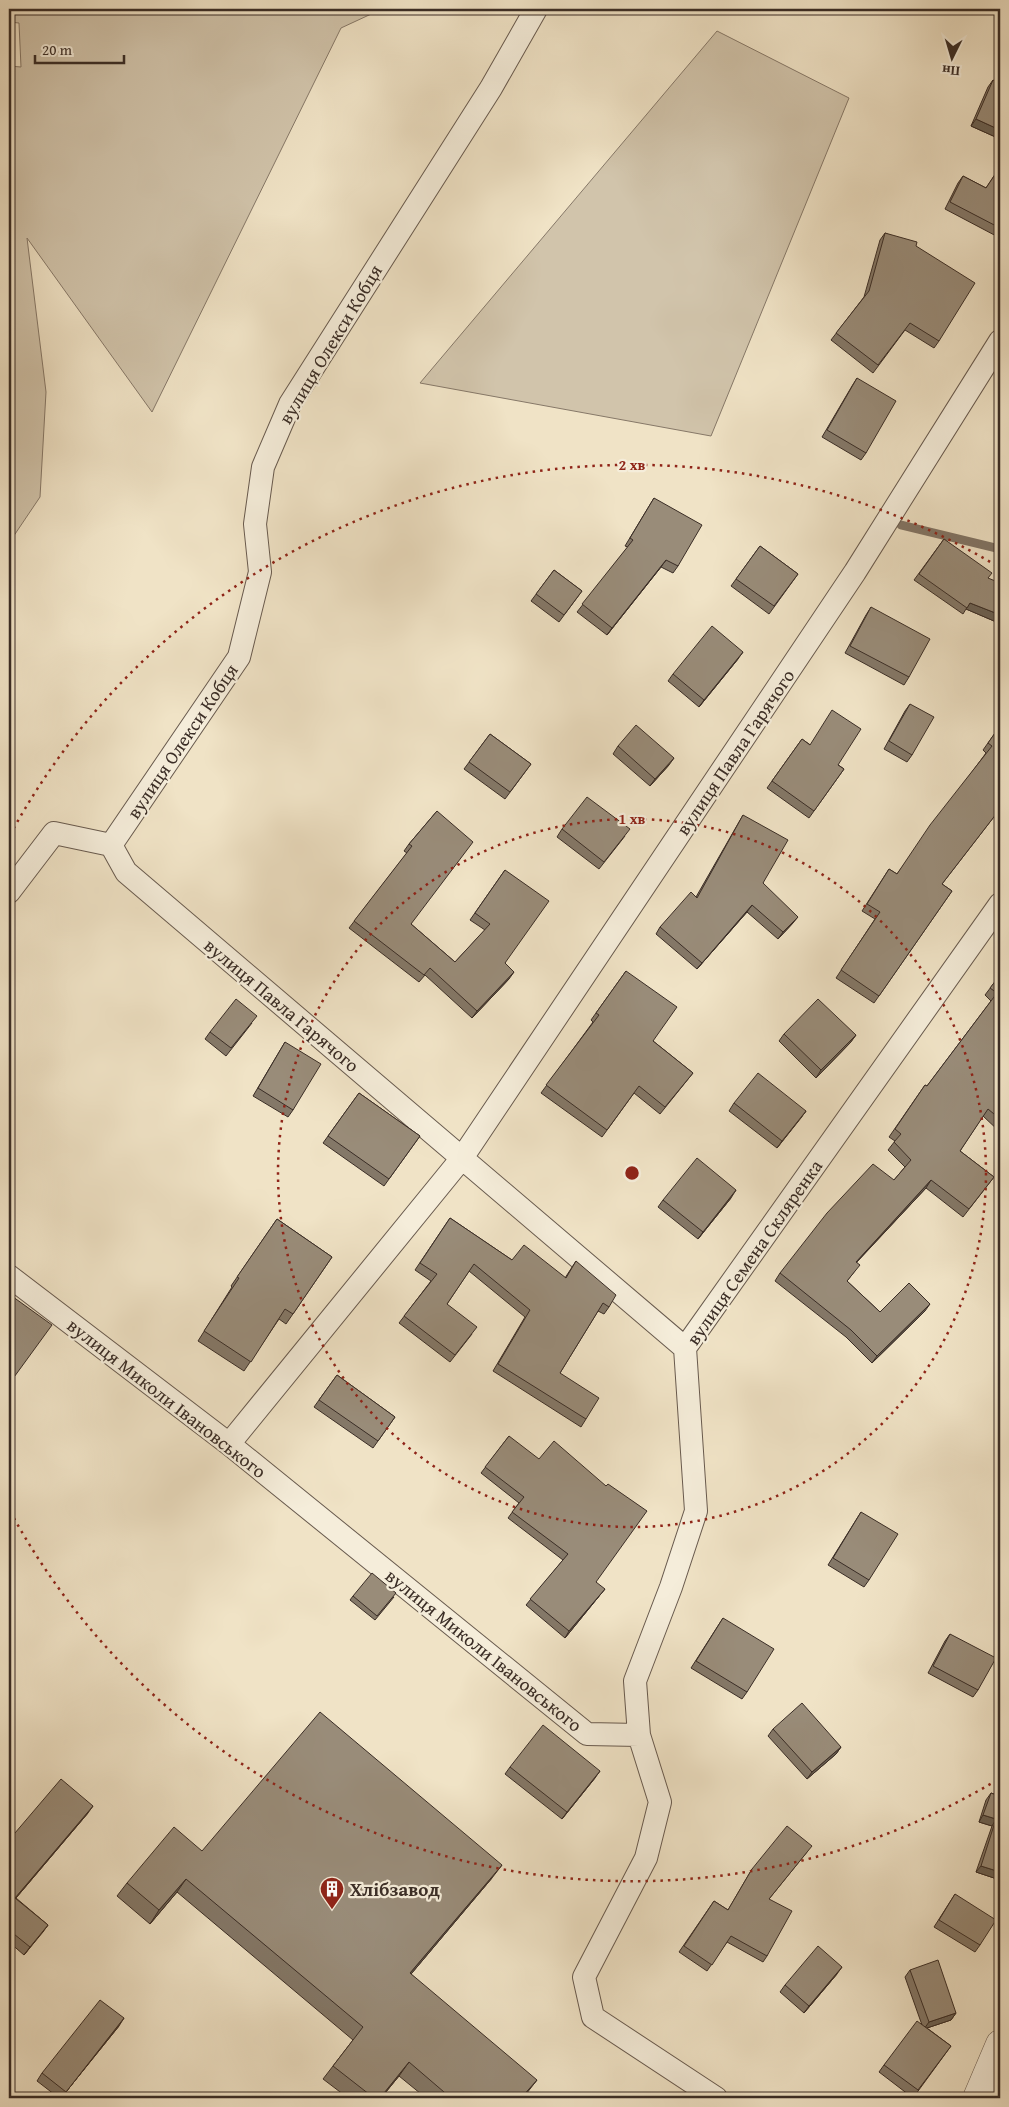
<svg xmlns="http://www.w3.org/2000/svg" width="1009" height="2107" font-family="'Gentium Book Plus',serif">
<rect width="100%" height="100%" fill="#f0e3c6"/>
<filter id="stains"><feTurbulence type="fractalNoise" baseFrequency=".004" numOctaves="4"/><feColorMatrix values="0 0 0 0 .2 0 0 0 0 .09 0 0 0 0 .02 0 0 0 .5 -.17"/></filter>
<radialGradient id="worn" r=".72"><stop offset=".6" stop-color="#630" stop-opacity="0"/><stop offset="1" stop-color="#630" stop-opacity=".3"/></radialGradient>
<!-- green -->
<path fill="#d1c4ab" stroke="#867868" d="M 9,9 L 382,9 L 341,28 L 152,412 L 27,238 L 46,392 L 40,497 L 9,543 L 9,66 L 21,67 L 19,23 L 9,22 Z
M 717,31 L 849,98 L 711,436 L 420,383 Z"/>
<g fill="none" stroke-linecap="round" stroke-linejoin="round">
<!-- stream -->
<path stroke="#827566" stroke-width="9" d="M 901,525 L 1000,549"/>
<defs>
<path id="minor" d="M 111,845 L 126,872 L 685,1348
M 9,892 L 54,833 L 111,845 L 239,657 L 260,572 L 255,524 L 263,467 L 290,404 L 491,88 L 536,9
M 9,1276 L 229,1444 L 587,1734 L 639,1735
M 229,1444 L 462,1158 L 855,572 L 1000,341
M 716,2098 L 593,2017 L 584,1977 L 646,1858 L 660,1802 L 639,1735 L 635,1681 L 671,1587 L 696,1511 L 685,1348 L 1000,904"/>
<path id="tertiary" d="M 977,2098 L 1000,2044"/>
</defs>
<!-- minor casing -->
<use href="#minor" stroke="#685a4e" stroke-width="24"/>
<!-- tertiary casing -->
<use href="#tertiary" stroke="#685a4e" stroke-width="29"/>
<!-- minor -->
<use href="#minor" stroke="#f5edda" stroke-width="22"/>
<!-- tertiary -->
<use href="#tertiary" stroke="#f5edda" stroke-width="28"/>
</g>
<!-- wall -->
<path fill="#847868" stroke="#3a2d26" d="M 993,80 L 1000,139 L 971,126 L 988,87 Z
M 1000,167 L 1000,238 L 945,209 L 958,183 L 963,176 L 986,188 Z
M 885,233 L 916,246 L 939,341 L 934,348 L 905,330 L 873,373 L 831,340 L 864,297 L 880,240 Z
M 857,378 L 866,453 L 861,460 L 822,437 L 852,386 Z
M 654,498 L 678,566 L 673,573 L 661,567 L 607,635 L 577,612 L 628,547 L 625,546 Z
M 944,539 L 988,578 L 994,621 L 966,609 L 963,614 L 914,580 Z
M 760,546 L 798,574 L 769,614 L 731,586 Z
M 554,570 L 582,591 L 559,622 L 531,601 Z
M 871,607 L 909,677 L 904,685 L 845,653 L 866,615 Z
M 738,659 L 699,707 L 668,681 L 673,674 Z
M 910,704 L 912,755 L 907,762 L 884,749 L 905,711 Z
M 1000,726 L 1000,809 L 942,884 L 952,891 L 874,1003 L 836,978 L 875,919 L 862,911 L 889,869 L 897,874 L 986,753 L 983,750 Z
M 490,734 L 531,764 L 505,799 L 464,769 Z
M 802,739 L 844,769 L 809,818 L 767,788 Z
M 618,746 L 669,765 L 650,786 L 613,754 Z
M 437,811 L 411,924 L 455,962 L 485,930 L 470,920 L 505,870 L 505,963 L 509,979 L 472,1018 L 425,975 L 419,982 L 349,928 L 407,853 L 404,851 L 409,844 Z
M 743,815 L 763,883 L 793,923 L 778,939 L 747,912 L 697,969 L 656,934 L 660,927 L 696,897 L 739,822 Z
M 562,829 L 625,836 L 599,869 L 557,837 Z
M 626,971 L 653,1041 L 693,1073 L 660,1114 L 634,1093 L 602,1137 L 541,1093 L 593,1022 L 591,1020 Z
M 1000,975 L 1000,1132 L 983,1116 L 960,1151 L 994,1177 L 963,1217 L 926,1188 L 857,1262 L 854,1272 L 847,1281 L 880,1312 L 925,1311 L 872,1363 L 846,1337 L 775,1281 L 780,1273 L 894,1180 L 905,1167 L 888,1150 L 895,1141 L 889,1137 L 925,1085 L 927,1086 L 991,1001 L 985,995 Z
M 252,1023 L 226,1056 L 205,1039 L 210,1032 Z
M 784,1034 L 856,1035 L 850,1043 L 816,1078 L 779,1041 Z
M 285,1042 L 293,1110 L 288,1117 L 253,1096 Z
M 359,1093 L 420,1136 L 384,1186 L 323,1143 Z
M 734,1103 L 806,1111 L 777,1148 L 729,1111 Z
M 731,1198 L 698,1239 L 658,1207 L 663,1200 Z
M 450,1218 L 512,1260 L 565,1278 L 576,1261 L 609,1307 L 604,1314 L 598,1311 L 560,1373 L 586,1419 L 581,1427 L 493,1371 L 525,1317 L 469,1271 L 447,1304 L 472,1334 L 450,1362 L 399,1323 L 431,1281 L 415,1270 Z
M 277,1219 L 332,1257 L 286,1324 L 279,1319 L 244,1371 L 198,1341 L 232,1287 L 231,1286 Z
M 337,1375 L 395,1417 L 373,1448 L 314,1407 Z
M 509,1436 L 596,1582 L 600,1595 L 565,1638 L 526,1605 L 563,1560 L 508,1518 L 519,1503 L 481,1473 Z
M 861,1512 L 869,1580 L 864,1587 L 828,1565 Z
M 353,1596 L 394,1597 L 375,1620 L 350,1600 Z
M 723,1618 L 747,1692 L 742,1699 L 691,1668 Z
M 950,1634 L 978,1690 L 973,1697 L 928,1673 L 945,1641 Z
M 773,1729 L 841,1747 L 836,1754 L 807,1779 L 768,1736 Z
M 510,1767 L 595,1778 L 562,1819 L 505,1774 Z
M 1000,1779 L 1000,1880 L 976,1872 L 992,1826 L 979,1822 L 986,1800 L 991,1793 L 994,1794 Z
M 88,1813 L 16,1898 L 48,1925 L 24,1955 L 9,1942 L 9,1840 Z
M 202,1851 L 492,1878 L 411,1974 L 528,2093 L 523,2098 L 426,2098 L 399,2076 L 381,2098 L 348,2098 L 323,2079 L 353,2040 L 177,1892 L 150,1924 L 117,1896 L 127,1883 Z
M 807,1852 L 769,1899 L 767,1956 L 763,1962 L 727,1942 L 707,1971 L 679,1952 L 714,1901 L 728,1910 L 752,1869 Z
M 955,1894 L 980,1945 L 975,1952 L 934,1927 Z
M 910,1970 L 956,2013 L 951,2020 L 927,2028 L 951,2046 L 913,2098 L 879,2072 L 884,2065 L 922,2025 L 905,1977 Z
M 837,1974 L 804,2013 L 780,1992 L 785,1985 Z
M 119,2026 L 61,2098 L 59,2098 L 37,2081 L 42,2073 Z"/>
<!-- shaded-wall -->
<path fill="#6b6255" stroke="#3a2d26" d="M 976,119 L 1000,130 L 1000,139 L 971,126 Z
M 666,560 L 661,567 L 607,635 L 612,628 Z
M 970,603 L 998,614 L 994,621 L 966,609 Z
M 743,652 L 738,659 L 699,707 L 704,700 Z
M 674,758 L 669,765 L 650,786 L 655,779 Z
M 752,905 L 747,912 L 697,969 L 702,963 Z
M 798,917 L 793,923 L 778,939 L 783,932 Z
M 514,972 L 509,979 L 472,1018 L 477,1011 Z
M 856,1035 L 850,1043 L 816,1078 L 821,1070 Z
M 806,1111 L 801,1118 L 777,1148 L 782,1141 Z
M 931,1180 L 926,1188 L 850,1269 L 856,1262 Z
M 736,1190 L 731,1198 L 698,1239 L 703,1232 Z
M 930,1304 L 925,1311 L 872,1363 L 877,1356 Z
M 605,1589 L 600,1595 L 565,1638 L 569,1631 Z
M 841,1747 L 836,1754 L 807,1779 L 812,1772 Z
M 600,1771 L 595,1778 L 562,1819 L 567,1812 Z
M 93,1806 L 88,1813 L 10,1905 L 15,1898 Z
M 983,1815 L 996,1819 L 992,1826 L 979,1822 Z
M 502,1865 L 492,1878 L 401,1986 L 410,1973 Z
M 981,1866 L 1000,1872 L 1000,1880 L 976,1872 Z
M 186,1879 L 177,1892 L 150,1924 L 159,1910 Z
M 48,1925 L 43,1932 L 24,1955 L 30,1947 Z
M 842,1967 L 837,1974 L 804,2013 L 809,2006 Z
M 956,2013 L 951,2020 L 924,2029 L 929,2022 Z
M 124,2018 L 119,2026 L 61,2098 L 66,2092 Z
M 409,2062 L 399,2076 L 381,2098 L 380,2098 Z
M 537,2080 L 523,2098 L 521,2098 Z"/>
<!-- building -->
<path fill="#998c79" stroke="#3a2d26" d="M 993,80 L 1000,83 L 1000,130 L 976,119 Z
M 1000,167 L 1000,228 L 950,202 L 963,176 L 986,188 Z
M 885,233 L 917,242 L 916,246 L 975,283 L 939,341 L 910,323 L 878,365 L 836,333 L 869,291 Z
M 857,378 L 896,401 L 866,453 L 827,430 Z
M 654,498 L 702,525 L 678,566 L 666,560 L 612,628 L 582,604 L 633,540 L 630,538 Z
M 944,539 L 992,573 L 988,578 L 1000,583 L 1000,609 L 998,614 L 970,603 L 967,608 L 919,574 Z
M 760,546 L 798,574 L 774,606 L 736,579 Z
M 554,570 L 582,591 L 564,615 L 536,594 Z
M 871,607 L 930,639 L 909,677 L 850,646 Z
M 712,626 L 743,652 L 704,700 L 673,674 Z
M 910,704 L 934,717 L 912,755 L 889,741 Z
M 832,710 L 861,729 L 838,765 L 844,769 L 814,811 L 772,781 L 802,739 L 810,745 Z
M 636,725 L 674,758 L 655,779 L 618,746 Z
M 1000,726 L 1000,809 L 942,884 L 952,891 L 879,996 L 841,970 L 880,912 L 867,904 L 889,869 L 897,874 L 930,825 L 992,746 L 988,743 Z
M 490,734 L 531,764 L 510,792 L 469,762 Z
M 587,797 L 630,829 L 604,862 L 562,829 Z
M 437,811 L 473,842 L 411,924 L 455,962 L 490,924 L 475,913 L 505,870 L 549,901 L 505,963 L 514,972 L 477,1011 L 430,968 L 424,975 L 354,921 L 412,846 L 409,844 Z
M 743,815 L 788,840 L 763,883 L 798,917 L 783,932 L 752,905 L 702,963 L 660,927 L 691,892 L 697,898 Z
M 626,971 L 677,1007 L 653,1041 L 693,1073 L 665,1107 L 639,1086 L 607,1130 L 546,1085 L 599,1015 L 596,1013 Z
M 1000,975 L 1000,1119 L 988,1109 L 960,1151 L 994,1177 L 969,1209 L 931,1180 L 856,1262 L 860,1265 L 847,1281 L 880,1312 L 909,1283 L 930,1304 L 877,1356 L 851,1330 L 780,1273 L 827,1213 L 873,1164 L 894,1180 L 911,1160 L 894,1142 L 901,1134 L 895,1129 L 925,1085 L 927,1086 L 997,993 L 990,988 Z
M 236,999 L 257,1016 L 231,1048 L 210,1032 Z
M 818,999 L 856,1035 L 821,1070 L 784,1034 Z
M 285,1042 L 321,1064 L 293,1110 L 258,1088 Z
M 758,1073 L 806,1111 L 782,1141 L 734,1103 Z
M 359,1093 L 420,1136 L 389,1179 L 328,1136 Z
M 697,1158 L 736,1190 L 703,1232 L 663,1200 Z
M 450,1218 L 512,1260 L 524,1245 L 566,1278 L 576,1261 L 616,1295 L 609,1307 L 603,1303 L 560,1373 L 599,1398 L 586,1419 L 498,1364 L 530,1310 L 474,1264 L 447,1304 L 477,1327 L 455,1355 L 404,1316 L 437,1274 L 420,1263 Z
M 277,1219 L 332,1257 L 293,1314 L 285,1309 L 251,1362 L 204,1331 L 239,1278 L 237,1277 Z
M 9,1294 L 52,1325 L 9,1384 L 12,1385 L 9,1389 Z
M 337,1375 L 395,1417 L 378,1441 L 319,1400 Z
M 509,1436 L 539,1459 L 554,1441 L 606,1486 L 608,1484 L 647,1511 L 596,1582 L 605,1589 L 569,1631 L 530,1599 L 568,1554 L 512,1512 L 524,1497 L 485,1467 Z
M 861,1512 L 898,1534 L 869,1580 L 833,1558 Z
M 372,1573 L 396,1593 L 377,1616 L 353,1596 Z
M 723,1618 L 774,1649 L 747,1692 L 696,1661 Z
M 950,1634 L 996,1658 L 978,1690 L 933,1666 Z
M 802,1703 L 841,1747 L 812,1772 L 773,1729 Z
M 320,1712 L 502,1865 L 410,1973 L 537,2080 L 521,2098 L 451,2098 L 409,2062 L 380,2098 L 374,2098 L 333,2066 L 363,2027 L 186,1879 L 159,1910 L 127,1883 L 174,1827 L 202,1851 Z
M 543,1725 L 600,1771 L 567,1812 L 510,1767 Z
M 61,1779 L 93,1806 L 15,1898 L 48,1925 L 30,1947 L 9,1930 L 9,1840 Z
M 1000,1784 L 1000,1872 L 981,1866 L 996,1819 L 983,1815 L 991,1793 L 996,1795 Z
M 787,1826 L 812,1846 L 769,1899 L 792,1911 L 767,1956 L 731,1936 L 712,1965 L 684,1946 L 714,1901 L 728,1910 L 752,1869 Z
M 955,1894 L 996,1920 L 980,1945 L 939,1920 Z
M 818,1946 L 842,1967 L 809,2006 L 785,1985 Z
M 938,1960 L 956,2013 L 929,2022 L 910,1970 Z
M 100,2000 L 124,2018 L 66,2092 L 42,2073 Z
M 917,2021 L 951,2046 L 918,2090 L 884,2065 Z"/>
<!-- distance rings -->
<g fill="none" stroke="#8f2418" stroke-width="2.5" stroke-dasharray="2.5 5">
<circle cx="632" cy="1173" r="354"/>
<path d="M997 1780A708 708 0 0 1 10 1511M10 835A708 708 0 0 1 997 566"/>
</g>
<!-- icons -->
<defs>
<symbol id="building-pin" viewBox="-11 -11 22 30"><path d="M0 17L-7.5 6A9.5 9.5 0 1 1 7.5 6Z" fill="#8f2418" stroke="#f5edda"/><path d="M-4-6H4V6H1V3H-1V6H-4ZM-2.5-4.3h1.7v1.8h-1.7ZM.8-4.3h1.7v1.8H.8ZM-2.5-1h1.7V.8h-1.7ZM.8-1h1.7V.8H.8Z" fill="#fff"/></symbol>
</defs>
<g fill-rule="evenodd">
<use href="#building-pin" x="318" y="1875" width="28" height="38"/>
</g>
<g text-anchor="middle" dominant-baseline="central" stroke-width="4.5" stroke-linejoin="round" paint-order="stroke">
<!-- street labels -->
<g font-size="19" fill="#3a2d26" stroke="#f5edda">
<text transform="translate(330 344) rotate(-59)">вулиця Олекси Кобця</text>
<text transform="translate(182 741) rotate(-56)">вулиця Олекси Кобця</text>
<text transform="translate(735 752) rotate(-56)">вулиця Павла Гарячого</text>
<text transform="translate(282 1005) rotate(40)">вулиця Павла Гарячого</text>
<text transform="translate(754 1252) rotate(-55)">вулиця Семена Скляренка</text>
<text transform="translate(167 1398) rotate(38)">вулиця Миколи Івановського</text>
<text transform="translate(484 1650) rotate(39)">вулиця Миколи Івановського</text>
</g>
<!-- poi labels -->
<g font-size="19" font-weight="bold" fill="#3a2d26" stroke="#f5edda" text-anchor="start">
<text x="350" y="1889">Хлібзавод</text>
</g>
</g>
<circle cx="632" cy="1173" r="8" fill="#8f2418" stroke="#f5edda" stroke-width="2.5"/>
<g font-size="15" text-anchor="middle" font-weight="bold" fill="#8f2418" stroke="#f5edda" stroke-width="4.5" stroke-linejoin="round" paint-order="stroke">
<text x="632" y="470">2 хв</text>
<text x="632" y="824">1 хв</text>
</g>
<!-- margin -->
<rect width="1009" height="2107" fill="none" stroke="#f0e3c6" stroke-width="30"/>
<rect x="10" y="10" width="989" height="2087" fill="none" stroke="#3a2d26" stroke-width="2.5"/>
<rect x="15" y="15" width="979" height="2077" fill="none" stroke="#3a2d26"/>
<!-- north arrow -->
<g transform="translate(952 58) rotate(185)" stroke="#f5edda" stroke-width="4" paint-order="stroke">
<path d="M0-4L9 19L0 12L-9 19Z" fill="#3a2d26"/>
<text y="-8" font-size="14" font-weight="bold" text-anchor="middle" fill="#3a2d26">Пн</text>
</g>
<!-- scale -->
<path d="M35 55v8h89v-8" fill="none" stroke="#3a2d26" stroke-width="2.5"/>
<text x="42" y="55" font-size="15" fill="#3a2d26" stroke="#f5edda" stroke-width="4" paint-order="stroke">20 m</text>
<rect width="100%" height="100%" filter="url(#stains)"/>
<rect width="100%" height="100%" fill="url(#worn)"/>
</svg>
